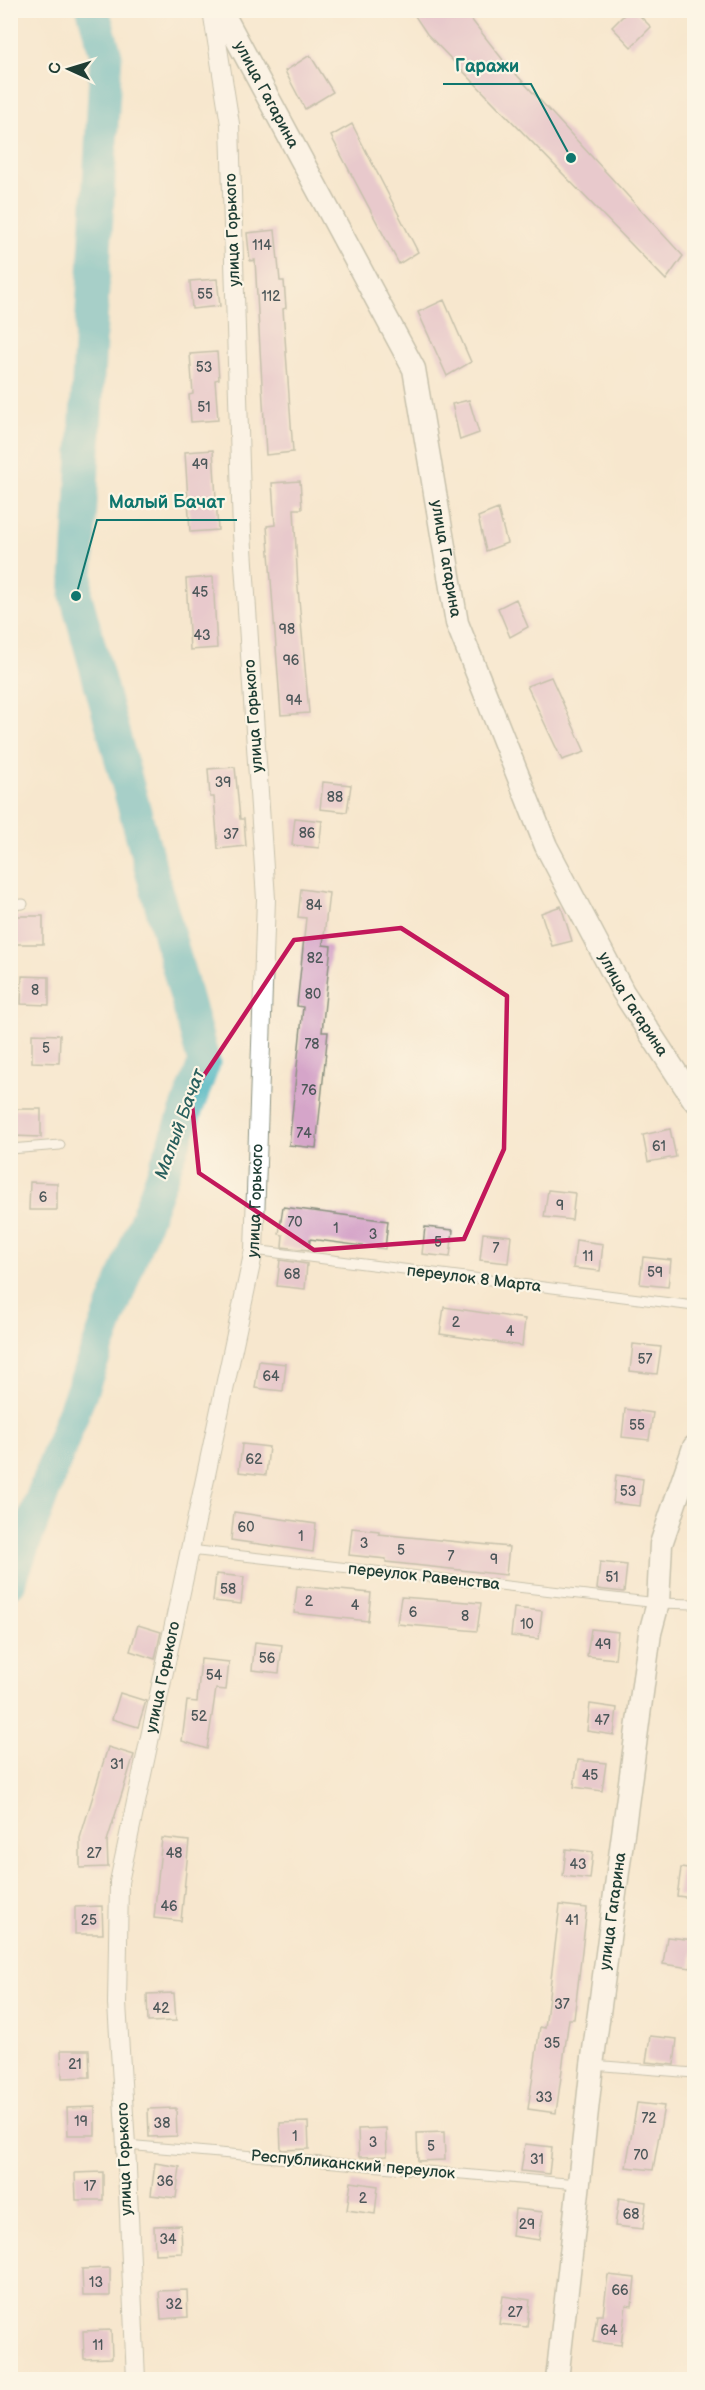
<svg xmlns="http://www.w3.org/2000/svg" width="705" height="2390" font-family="'Balsamiq Sans',sans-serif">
<rect width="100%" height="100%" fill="#fcf5e5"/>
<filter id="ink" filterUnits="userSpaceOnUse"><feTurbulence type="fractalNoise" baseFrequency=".0167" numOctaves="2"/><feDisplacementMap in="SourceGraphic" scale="12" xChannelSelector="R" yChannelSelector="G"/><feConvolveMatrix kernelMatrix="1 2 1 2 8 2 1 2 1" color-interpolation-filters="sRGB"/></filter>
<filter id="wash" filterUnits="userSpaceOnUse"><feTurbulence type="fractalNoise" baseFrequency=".008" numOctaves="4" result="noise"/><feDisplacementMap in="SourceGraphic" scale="24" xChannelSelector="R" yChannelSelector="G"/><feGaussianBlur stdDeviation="1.35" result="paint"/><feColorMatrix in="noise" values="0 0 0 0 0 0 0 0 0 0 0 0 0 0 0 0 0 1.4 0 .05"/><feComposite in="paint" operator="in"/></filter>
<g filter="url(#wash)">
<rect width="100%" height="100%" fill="#f7e7ce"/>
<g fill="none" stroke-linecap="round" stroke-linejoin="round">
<!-- river -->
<path stroke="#45b2c0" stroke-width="33" d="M 10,1582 L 204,1063 L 76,596 L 106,55 L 93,10"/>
</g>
<g id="blocks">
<!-- building -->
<path fill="#d5a5c9" d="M 411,10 L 464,10 L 503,60 L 683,256 L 666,280 L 427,34 Z
M 629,10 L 634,10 L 651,27 L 631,47 L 612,27 Z
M 310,55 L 333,92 L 305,109 L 285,71 Z
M 352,124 L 418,252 L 399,264 L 331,136 Z
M 275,230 L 280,281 L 284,281 L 286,308 L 283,309 L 293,452 L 266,455 L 255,260 L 250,261 L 247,233 Z
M 217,279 L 220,306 L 192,309 L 190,281 Z
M 444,300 L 471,362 L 447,376 L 418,312 Z
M 217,352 L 219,379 L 215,380 L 218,420 L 191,422 L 189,395 L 193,394 L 190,354 Z
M 469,400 L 479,433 L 460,440 L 452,404 Z
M 213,450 L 218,530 L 190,532 L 185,452 Z
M 300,481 L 302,509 L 294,509 L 298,588 L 309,713 L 281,715 L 267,526 L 275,525 L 272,483 Z
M 498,509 L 507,543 L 486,551 L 478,517 Z
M 213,577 L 217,648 L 190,650 L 186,579 Z
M 516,599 L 528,627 L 510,637 L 498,608 Z
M 551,677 L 585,752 L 562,760 L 527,686 Z
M 235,767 L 240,819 L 244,819 L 246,846 L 218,849 L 214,797 L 210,797 L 208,769 Z
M 323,782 L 351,785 L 347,812 L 320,809 Z
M 295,818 L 322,821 L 319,848 L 292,845 Z
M 301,889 L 329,893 L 323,945 L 331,946 L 322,1032 L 328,1032 L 316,1148 L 289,1145 L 303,1007 L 297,1006 L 306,918 L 298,917 Z
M 561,906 L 572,941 L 552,946 L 541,913 Z
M 15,916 L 43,916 L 43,944 L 15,944 Z
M 22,976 L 49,977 L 49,1005 L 21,1004 Z
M 32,1034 L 60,1035 L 59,1063 L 32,1062 Z
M 14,1109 L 41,1109 L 41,1137 L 13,1136 Z
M 670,1129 L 676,1157 L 648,1162 L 643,1135 Z
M 30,1182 L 57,1183 L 57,1210 L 29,1210 Z
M 548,1190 L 575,1193 L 572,1220 L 544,1217 Z
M 283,1207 L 388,1221 L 385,1249 L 310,1239 L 309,1250 L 282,1247 L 283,1235 L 279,1234 Z
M 425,1227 L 453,1230 L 450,1257 L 422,1254 Z
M 483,1233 L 511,1236 L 508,1263 L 480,1260 Z
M 576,1240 L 603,1244 L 600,1271 L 573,1268 Z
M 643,1257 L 671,1260 L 668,1287 L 640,1284 Z
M 280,1260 L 307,1264 L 305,1289 L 277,1286 Z
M 444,1307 L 525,1319 L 522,1346 L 440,1334 Z
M 633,1344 L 661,1347 L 657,1374 L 630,1371 Z
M 259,1361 L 286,1364 L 283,1391 L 255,1388 Z
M 625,1409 L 653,1413 L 649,1440 L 622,1437 Z
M 242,1444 L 269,1447 L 266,1475 L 239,1472 Z
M 616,1475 L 643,1479 L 640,1506 L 613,1503 Z
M 234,1512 L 316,1524 L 313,1552 L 231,1540 Z
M 352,1528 L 379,1531 L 379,1534 L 509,1547 L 506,1575 L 386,1562 L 386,1559 L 349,1555 Z
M 600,1562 L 627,1565 L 624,1592 L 597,1589 Z
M 216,1574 L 244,1577 L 241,1604 L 213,1601 Z
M 297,1586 L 371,1593 L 368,1621 L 294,1613 Z
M 401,1597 L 481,1603 L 477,1631 L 397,1624 Z
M 514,1608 L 542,1611 L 539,1639 L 511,1636 Z
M 138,1625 L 161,1632 L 155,1659 L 130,1651 Z
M 591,1629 L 618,1632 L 615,1659 L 587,1656 Z
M 255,1642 L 282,1645 L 279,1673 L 252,1670 Z
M 201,1659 L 229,1662 L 226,1690 L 216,1689 L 207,1749 L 182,1741 L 187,1701 L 197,1702 Z
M 120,1693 L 146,1701 L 138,1727 L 112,1719 Z
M 590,1704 L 617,1708 L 614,1735 L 587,1731 Z
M 108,1747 L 134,1755 L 107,1841 L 108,1867 L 80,1868 L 80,1838 Z
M 578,1760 L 606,1763 L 602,1791 L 574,1787 Z
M 162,1838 L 189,1841 L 181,1921 L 154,1918 Z
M 566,1849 L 593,1852 L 590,1879 L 563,1876 Z
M 681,1868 L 694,1870 L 694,1898 L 677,1896 Z
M 560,1905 L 587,1908 L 574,2019 L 569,2019 L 556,2113 L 528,2109 L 540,2027 L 545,2028 Z
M 102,1906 L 103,1934 L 75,1934 L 75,1907 Z
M 667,1937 L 694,1940 L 691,1968 L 663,1964 Z
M 174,1993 L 176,2021 L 148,2022 L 147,1994 Z
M 650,2036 L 677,2039 L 674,2065 L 646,2062 Z
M 61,2050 L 89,2050 L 90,2077 L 62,2078 Z
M 637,2103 L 664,2106 L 653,2170 L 626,2167 Z
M 95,2107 L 95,2135 L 68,2135 L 67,2108 Z
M 176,2108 L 177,2136 L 149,2137 L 148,2109 Z
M 308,2122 L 309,2149 L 281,2150 L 280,2123 Z
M 386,2128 L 387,2156 L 359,2157 L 358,2129 Z
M 444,2132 L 445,2160 L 418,2161 L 417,2133 Z
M 525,2144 L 552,2147 L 549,2174 L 521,2171 Z
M 155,2163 L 180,2167 L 176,2198 L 151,2195 Z
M 103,2172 L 103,2200 L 76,2200 L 75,2173 Z
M 351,2182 L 378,2186 L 375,2214 L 347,2210 Z
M 619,2198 L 646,2202 L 643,2229 L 615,2226 Z
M 515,2209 L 543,2212 L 539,2240 L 512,2236 Z
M 181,2225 L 182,2253 L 155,2254 L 154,2226 Z
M 110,2268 L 110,2296 L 83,2296 L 82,2269 Z
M 608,2275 L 635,2278 L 632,2306 L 626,2305 L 621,2345 L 593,2342 L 597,2315 L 603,2315 Z
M 187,2290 L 188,2317 L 161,2319 L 159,2291 Z
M 503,2296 L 530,2300 L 527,2327 L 499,2324 Z
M 111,2330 L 112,2358 L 84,2359 L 83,2331 Z"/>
</g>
</g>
<g filter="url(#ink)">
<use href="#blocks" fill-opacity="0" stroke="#8b9281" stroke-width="1.5"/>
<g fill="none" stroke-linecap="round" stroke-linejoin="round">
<defs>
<path id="service" d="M 10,905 L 23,904
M 10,1149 L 60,1145
M 254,1250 L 694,1306
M 190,1550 L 658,1603 L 694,1604
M 592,2065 L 694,2073
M 126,2145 L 578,2184"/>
<g id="minor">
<path id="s1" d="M 136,2380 L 126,2145 L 117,2004 L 119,1882 L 254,1250 L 266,899 L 242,533 L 230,124 L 212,10"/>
</g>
<g id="tertiary">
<path id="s2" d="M 221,10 L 414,369 L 457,623 L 546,846 L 623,992 L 694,1100"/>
<path id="s3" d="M 557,2380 L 592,2065 L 650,1633 L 658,1603 L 661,1544 L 694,1447"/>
</g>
</defs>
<!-- service casing -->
<use href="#service" stroke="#8b9281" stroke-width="11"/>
<!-- minor casing -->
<use href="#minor" stroke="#8b9281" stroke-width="20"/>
<!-- tertiary casing -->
<use href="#tertiary" stroke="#8b9281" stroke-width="25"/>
<!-- service -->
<use href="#service" stroke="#fff" stroke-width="9"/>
<!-- minor -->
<use href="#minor" stroke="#fff" stroke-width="18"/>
<!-- tertiary -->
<use href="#tertiary" stroke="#fff" stroke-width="22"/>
</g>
</g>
<!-- marked area -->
<path d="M0 0H705V2390H0ZM 401,928 L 507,996 L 504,1149 L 464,1239 L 314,1250 L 199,1173 L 191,1095 L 294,940 Z" fill="#f7e7ce" fill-opacity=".55" fill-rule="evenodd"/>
<path fill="none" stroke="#c2185b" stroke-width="4.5" stroke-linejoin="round" d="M 401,928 L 507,996 L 504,1149 L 464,1239 L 314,1250 L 199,1173 L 191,1095 L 294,940 Z"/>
<g text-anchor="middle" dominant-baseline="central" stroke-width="4.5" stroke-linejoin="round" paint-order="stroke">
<!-- number labels -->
<g font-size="14" fill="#4c5759">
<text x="262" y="245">114</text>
<text x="205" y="294">55</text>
<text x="271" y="296">112</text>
<text x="204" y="367">53</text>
<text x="204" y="407">51</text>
<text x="200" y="464">49</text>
<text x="200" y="592">45</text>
<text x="287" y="629">98</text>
<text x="202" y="635">43</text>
<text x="291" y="660">96</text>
<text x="294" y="700">94</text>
<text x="223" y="782">39</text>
<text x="335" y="797">88</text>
<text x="307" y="833">86</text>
<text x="231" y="834">37</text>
<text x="314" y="905">84</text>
<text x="315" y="958">82</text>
<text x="35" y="990">8</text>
<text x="313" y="994">80</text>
<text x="312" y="1044">78</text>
<text x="46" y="1048">5</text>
<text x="309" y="1090">76</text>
<text x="304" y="1133">74</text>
<text x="659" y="1146">61</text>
<text x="43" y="1197">6</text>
<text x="560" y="1205">9</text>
<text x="295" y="1222">70</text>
<text x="336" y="1228">1</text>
<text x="373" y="1234">3</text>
<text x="438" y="1242">5</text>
<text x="496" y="1248">7</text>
<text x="588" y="1256">11</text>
<text x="655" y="1272">59</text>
<text x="292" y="1274">68</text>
<text x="456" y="1322">2</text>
<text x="510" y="1331">4</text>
<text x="645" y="1359">57</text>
<text x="271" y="1376">64</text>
<text x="637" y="1425">55</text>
<text x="254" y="1459">62</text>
<text x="628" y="1491">53</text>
<text x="246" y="1527">60</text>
<text x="301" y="1536">1</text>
<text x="364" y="1543">3</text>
<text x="401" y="1550">5</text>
<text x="451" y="1556">7</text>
<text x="494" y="1559">9</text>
<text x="612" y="1577">51</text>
<text x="228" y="1589">58</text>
<text x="309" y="1601">2</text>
<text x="355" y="1605">4</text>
<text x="413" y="1612">6</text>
<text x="465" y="1616">8</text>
<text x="527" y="1624">10</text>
<text x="603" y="1644">49</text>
<text x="267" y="1658">56</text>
<text x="214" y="1675">54</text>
<text x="199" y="1716">52</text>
<text x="602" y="1720">47</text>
<text x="117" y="1764">31</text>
<text x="590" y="1775">45</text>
<text x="94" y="1853">27</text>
<text x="174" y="1853">48</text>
<text x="578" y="1864">43</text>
<text x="169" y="1906">46</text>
<text x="89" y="1920">25</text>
<text x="572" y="1920">41</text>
<text x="562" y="2004">37</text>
<text x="161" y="2008">42</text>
<text x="552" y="2043">35</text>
<text x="75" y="2064">21</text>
<text x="544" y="2097">33</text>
<text x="649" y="2118">72</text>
<text x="81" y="2121">19</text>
<text x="162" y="2123">38</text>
<text x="295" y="2136">1</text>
<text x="373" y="2142">3</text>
<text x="431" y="2146">5</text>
<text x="641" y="2155">70</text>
<text x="537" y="2159">31</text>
<text x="165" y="2181">36</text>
<text x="90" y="2186">17</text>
<text x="363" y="2198">2</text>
<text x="631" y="2214">68</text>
<text x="527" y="2224">29</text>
<text x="168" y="2239">34</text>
<text x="96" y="2282">13</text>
<text x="620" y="2290">66</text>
<text x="174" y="2304">32</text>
<text x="515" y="2312">27</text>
<text x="609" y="2330">64</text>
<text x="98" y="2345">11</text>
</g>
<!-- street labels -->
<g font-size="16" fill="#1f3d34" stroke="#fcf5e5">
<text stroke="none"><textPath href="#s2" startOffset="96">улица Гагарина</textPath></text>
<text transform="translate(233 230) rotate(-92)">улица Горького</text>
<text stroke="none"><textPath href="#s2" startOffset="600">улица Гагарина</textPath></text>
<text transform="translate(254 716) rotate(-94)">улица Горького</text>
<text stroke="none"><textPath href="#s2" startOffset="1086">улица Гагарина</textPath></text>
<text stroke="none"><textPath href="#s1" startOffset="1194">улица Горького</textPath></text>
<text transform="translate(474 1279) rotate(7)">переулок 8 Марта</text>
<text transform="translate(424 1577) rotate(6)">переулок Равенства</text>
<text stroke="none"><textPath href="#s1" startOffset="708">улица Горького</textPath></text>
<text stroke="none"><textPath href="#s3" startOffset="472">улица Гагарина</textPath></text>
<text transform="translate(125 2159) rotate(-92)">улица Горького</text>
<text transform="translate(353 2165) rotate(5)">Республиканский переулок</text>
</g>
<!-- water labels -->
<g font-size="18" font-style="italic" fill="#2a605e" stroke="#fcf5e5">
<text transform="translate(180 1124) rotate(-70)">Малый Бачат</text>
</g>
</g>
<!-- callouts -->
<path fill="none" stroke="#0f766e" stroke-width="2" d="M571 158L531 84H443M76 596L97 520H237"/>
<g fill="#0f766e" stroke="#fcf5e5" stroke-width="2">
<circle cx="571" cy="158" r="6"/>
<circle cx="76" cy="596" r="6"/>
</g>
<g font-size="18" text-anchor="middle" font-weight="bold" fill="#0f766e" stroke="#fcf5e5" stroke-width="4.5" stroke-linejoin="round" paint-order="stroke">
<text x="487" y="72">Гаражи</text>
<text x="167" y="508">Малый Бачат</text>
</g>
<!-- margin -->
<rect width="705" height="2390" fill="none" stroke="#fcf5e5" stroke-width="36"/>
<!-- north arrow -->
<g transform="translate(69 69) rotate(274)" stroke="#fcf5e5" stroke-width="4.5" paint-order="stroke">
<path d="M0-4.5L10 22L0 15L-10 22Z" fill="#1f3d34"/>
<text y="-9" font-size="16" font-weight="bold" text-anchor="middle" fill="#1f3d34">С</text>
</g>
</svg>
